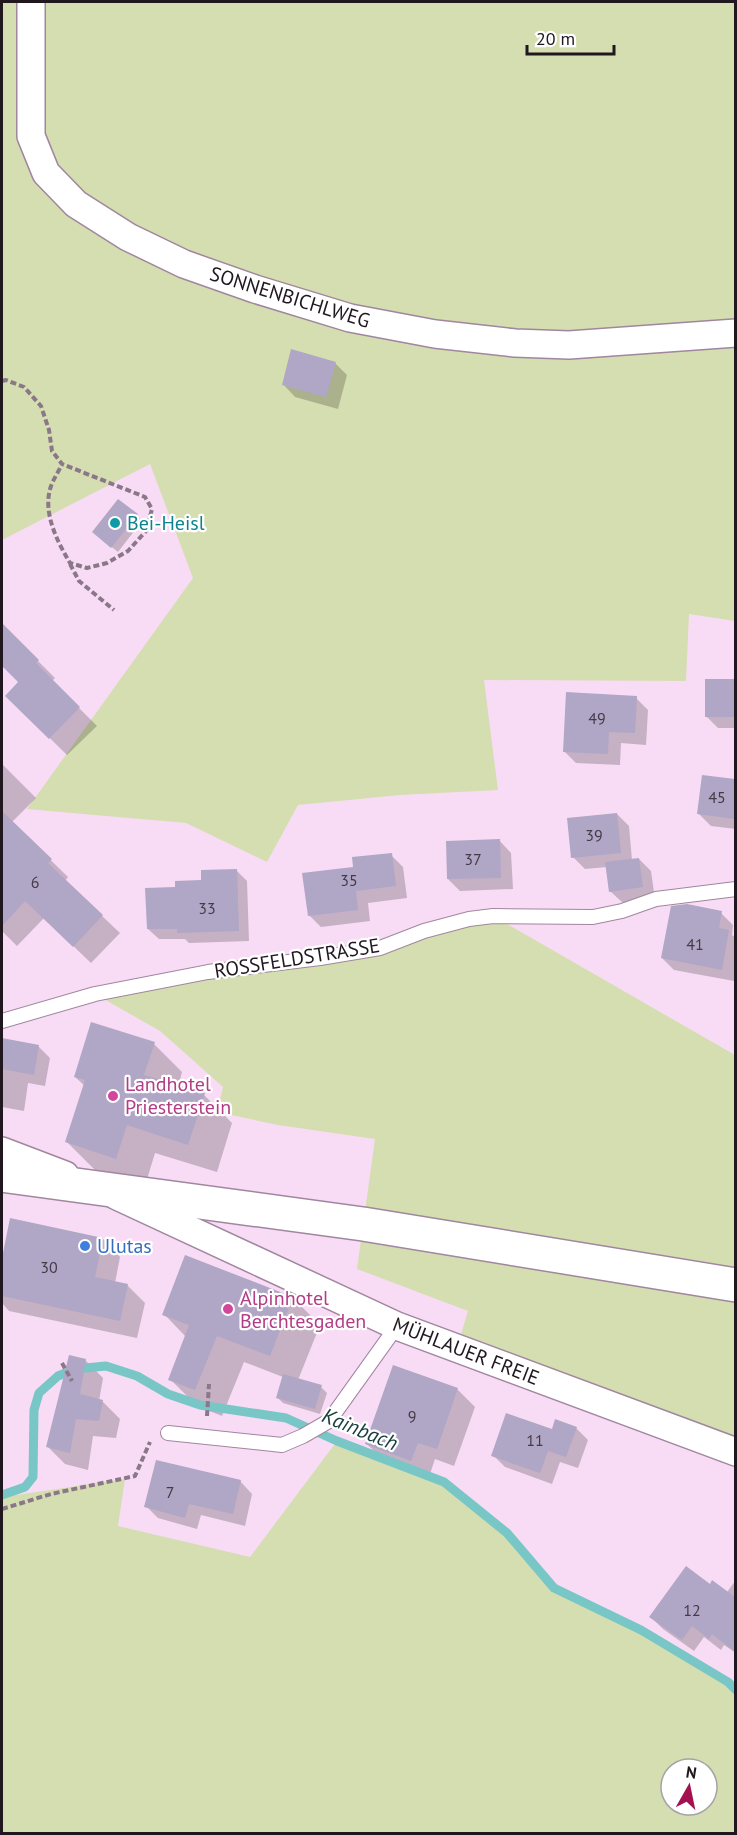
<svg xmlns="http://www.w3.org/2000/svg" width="737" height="1835" font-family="'PT Sans',sans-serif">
<rect width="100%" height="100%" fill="#f8dcf5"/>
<!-- green -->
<path fill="#d5deb0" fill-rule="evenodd" d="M 2,2 L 735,2 L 735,621 L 689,614 L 686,681 L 484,680 L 498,790 L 400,795 L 298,805 L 267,862 L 186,823 L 27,809 L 193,578 L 150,464 L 2,540 Z
M 493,916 L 735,1055 L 735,1452 L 457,1348 L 468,1311 L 357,1269 L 375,1139 L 278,1125 L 217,1112 L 223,1087 L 160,1031 L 95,994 L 320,958 Z
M 337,1441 L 444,1482 L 507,1533 L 554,1588 L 641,1630 L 728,1682 L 735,1690 L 735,1833 L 2,1833 L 2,1497 L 125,1479 L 118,1526 L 250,1557 ZM 671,1769 L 707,1769 L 707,1805 L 671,1805 Z"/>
<!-- shadow -->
<path fill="#0003" d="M 335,363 L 347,375 L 338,409 L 295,397 L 283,384 Z
M 137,515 L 142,521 L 118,552 L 93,532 Z
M 2,625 L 55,678 L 52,681 L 97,726 L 67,755 L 7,696 L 20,683 L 2,664 Z
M 707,680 L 736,681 L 736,728 L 718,728 L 706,716 Z
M 636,698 L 648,710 L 646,745 L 621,743 L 620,765 L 576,763 L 564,751 Z
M 2,764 L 36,798 L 10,824 L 2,816 Z
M 703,776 L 736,781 L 736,829 L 711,826 L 698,813 Z
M 617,814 L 629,826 L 632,860 L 639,859 L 651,871 L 655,899 L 623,903 L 610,891 L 607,867 L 585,869 L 573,857 Z
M 25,835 L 68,877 L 65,881 L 120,933 L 91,963 L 44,918 L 17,946 L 2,931 L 2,859 Z
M 499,840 L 511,853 L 513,889 L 460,891 L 448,879 Z
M 391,855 L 403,867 L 407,898 L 368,903 L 370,921 L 321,927 L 309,915 L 355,868 Z
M 237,871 L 247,881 L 249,941 L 189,943 L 185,939 L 159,939 L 148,929 L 177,888 Z
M 721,913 L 733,925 L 732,935 L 736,938 L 734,981 L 674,970 L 662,958 Z
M 2,1040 L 38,1046 L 50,1058 L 45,1086 L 28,1083 L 24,1111 L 2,1107 Z
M 154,1044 L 182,1072 L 178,1087 L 204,1095 L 232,1123 L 217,1172 L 155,1153 L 145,1186 L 95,1170 L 67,1142 L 85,1086 L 75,1077 Z
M 11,1220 L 103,1239 L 120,1257 L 115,1283 L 127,1285 L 145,1303 L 137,1338 L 9,1311 L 2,1303 L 2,1265 Z
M 186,1257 L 293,1298 L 320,1325 L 298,1380 L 321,1387 L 327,1393 L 320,1414 L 283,1403 L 277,1397 L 283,1377 L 244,1362 L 222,1416 L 197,1406 L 170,1379 L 186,1337 L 164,1314 Z
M 85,1360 L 103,1378 L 99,1401 L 103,1402 L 120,1419 L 116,1438 L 93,1436 L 88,1470 L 65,1464 L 47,1446 Z
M 394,1367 L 458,1390 L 475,1407 L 454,1466 L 435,1459 L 429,1477 L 384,1461 L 367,1444 Z
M 576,1428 L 588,1440 L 578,1468 L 560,1462 L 552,1484 L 505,1467 L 493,1455 Z
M 240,1481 L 252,1494 L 245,1526 L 201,1515 L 197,1529 L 158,1518 L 146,1506 Z
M 736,1580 L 736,1653 L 724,1645 L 721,1650 L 704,1637 L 694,1651 L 663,1629 L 651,1617 L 710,1586 L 727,1592 Z"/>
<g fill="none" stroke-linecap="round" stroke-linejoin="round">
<!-- stream -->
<path stroke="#79c6c6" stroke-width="9" d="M 2,1495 L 25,1487 L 33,1477 L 34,1410 L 39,1393 L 58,1376 L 75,1369 L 106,1366 L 137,1376 L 168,1394 L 200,1405 L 286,1418 L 337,1441 L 444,1482 L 507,1533 L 554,1588 L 641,1630 L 728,1682 L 736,1690"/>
</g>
<!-- building -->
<path fill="#b0a6c5" d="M 291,349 L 336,362 L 326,397 L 282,385 Z
M 118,499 L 138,514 L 111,548 L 92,532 Z
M 2,623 L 39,660 L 36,663 L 80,707 L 49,739 L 5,696 L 18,682 L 2,666 Z
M 705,679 L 735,679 L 735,717 L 705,717 Z
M 566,692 L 637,696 L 635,733 L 609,732 L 608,754 L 563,752 Z
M 702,775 L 735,779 L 735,819 L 697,814 Z
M 2,811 L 52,859 L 48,863 L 103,915 L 73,947 L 25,901 L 2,926 Z
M 617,813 L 621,853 L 571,858 L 567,818 Z
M 500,839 L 501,878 L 447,879 L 446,841 Z
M 392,853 L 396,886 L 356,891 L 358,910 L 308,916 L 302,873 L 353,867 L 352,857 Z
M 639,858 L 643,887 L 609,892 L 605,862 Z
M 237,869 L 239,931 L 177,933 L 177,929 L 147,929 L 145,888 L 175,887 L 175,881 L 201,880 L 201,870 Z
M 687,904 L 722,911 L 719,928 L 729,930 L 722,970 L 661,958 L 671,906 Z
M 91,1022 L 155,1042 L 144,1075 L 205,1093 L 188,1145 L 127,1125 L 116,1159 L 65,1142 L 85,1080 L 74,1077 Z
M 2,1038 L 39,1045 L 34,1075 L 2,1069 Z
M 10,1218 L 103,1238 L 95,1277 L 128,1284 L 120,1321 L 2,1296 L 2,1258 Z
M 185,1255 L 293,1297 L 270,1356 L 217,1336 L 195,1390 L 168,1380 L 189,1325 L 162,1315 Z
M 69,1355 L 86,1359 L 80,1394 L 103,1400 L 99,1421 L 76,1419 L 70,1453 L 46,1447 Z
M 393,1365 L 458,1388 L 437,1449 L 418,1443 L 411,1461 L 365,1444 Z
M 283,1374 L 322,1385 L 315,1409 L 276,1398 Z
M 506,1413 L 552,1429 L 555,1419 L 577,1427 L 566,1457 L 548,1451 L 540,1473 L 491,1456 Z
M 156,1460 L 241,1480 L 233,1514 L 189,1504 L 185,1518 L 144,1507 Z
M 686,1566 L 710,1584 L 712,1580 L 735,1597 L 735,1652 L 712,1634 L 709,1639 L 692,1626 L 682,1640 L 649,1617 Z"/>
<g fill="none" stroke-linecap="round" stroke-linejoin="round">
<defs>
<path id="service" d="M 2,1021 L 95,994 L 208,972 L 320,958 L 380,948 L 424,931 L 469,919 L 493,916 L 593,917 L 622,911 L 656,899 L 736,889
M 168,1433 L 282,1445 L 303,1436 L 329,1421 L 397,1326"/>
<path id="minor" d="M 31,2 L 31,136 L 46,173 L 76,204 L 128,237 L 184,264 L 255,289 L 350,318 L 435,334 L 515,343 L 569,345 L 736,333
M 2,1151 L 65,1175
M 117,1196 L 397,1326 L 736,1452"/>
<path id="secondary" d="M 2,1175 L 363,1224 L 736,1285"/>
</defs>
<!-- service casing -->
<use href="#service" stroke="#a0869e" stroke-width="16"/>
<!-- minor casing -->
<use href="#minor" stroke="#a0869e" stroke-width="30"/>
<!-- secondary casing -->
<use href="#secondary" stroke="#a0869e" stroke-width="36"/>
<!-- path -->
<path stroke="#8a7888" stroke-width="4" stroke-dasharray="6 3" stroke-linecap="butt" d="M 2,381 L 6,380 L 24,387 L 41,406 L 49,430 L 52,451 L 62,464 L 145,497 L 152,509 L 146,531 L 128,551 L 107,563 L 87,568 L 70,563 C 57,541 42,512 51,486 C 54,478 59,471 62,464
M 70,564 L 79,581 L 114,610
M 62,1363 L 72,1381
M 207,1416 L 209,1384
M 2,1509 L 51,1494 L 135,1476 L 150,1442"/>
<!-- service -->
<use href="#service" stroke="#fff" stroke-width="14"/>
<!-- minor -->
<use href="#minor" stroke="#fff" stroke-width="27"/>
<!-- secondary -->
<use href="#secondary" stroke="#fff" stroke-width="33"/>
</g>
<!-- markers -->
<circle fill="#0f9aa8" stroke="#fff" stroke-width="2" cx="115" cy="523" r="6"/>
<g fill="#d1479c" stroke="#fff" stroke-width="2">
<circle cx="113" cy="1096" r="6"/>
<circle cx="228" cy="1309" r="6"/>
</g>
<circle fill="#3f7fe0" stroke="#fff" stroke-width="2" cx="85" cy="1246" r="6"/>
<g text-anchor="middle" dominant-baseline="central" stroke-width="4.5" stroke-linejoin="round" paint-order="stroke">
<!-- number labels -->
<g font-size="16" fill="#443b48">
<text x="597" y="718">49</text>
<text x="717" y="797">45</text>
<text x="594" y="835">39</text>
<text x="473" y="859">37</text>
<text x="349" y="880">35</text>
<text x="35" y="882">6</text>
<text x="207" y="908">33</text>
<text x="695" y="944">41</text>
<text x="49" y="1267">30</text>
<text x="412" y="1416">9</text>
<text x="535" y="1440">11</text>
<text x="170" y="1492">7</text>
<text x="692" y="1610">12</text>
</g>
<!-- street labels -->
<g font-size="20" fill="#20171f" stroke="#fff">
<text transform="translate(290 297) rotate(17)">SONNENBICHLWEG</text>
<text transform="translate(297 958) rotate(-9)">ROSSFELDSTRASSE</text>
<text transform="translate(466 1351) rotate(21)">MÜHLAUER FREIE</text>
</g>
<!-- culture labels -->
<g font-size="20" fill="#0d838f" stroke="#fff" text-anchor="start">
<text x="127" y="523">Bei-Heisl</text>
</g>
<!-- hotel labels -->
<g font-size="20" fill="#b23c85" stroke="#fff" text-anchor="start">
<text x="125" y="1084">Landhotel<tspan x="125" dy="23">Priesterstein</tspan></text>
<text x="240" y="1298">Alpinhotel<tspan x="240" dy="23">Berchtesgaden</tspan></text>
</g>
<!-- shop labels -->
<g font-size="20" fill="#366cbe" stroke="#fff" text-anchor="start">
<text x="97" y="1246">Ulutas</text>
</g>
<!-- water labels -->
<g font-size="21" font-style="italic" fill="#173d3d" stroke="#fff">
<text transform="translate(360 1429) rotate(22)">Kainbach</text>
</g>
</g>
<!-- border -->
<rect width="737" height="1835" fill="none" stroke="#20171f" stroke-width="6"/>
<!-- north arrow -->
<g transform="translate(689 1787) rotate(9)"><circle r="28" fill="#ffffff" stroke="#a6a2a5" stroke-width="1.5"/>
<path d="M0-4.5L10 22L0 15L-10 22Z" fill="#a41150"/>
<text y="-9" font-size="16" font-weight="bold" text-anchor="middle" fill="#20171f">N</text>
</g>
<!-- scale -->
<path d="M527 45v9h87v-9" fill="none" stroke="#20171f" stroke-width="3"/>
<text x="536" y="45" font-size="18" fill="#20171f" stroke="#ffffff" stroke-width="4.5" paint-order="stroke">20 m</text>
</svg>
